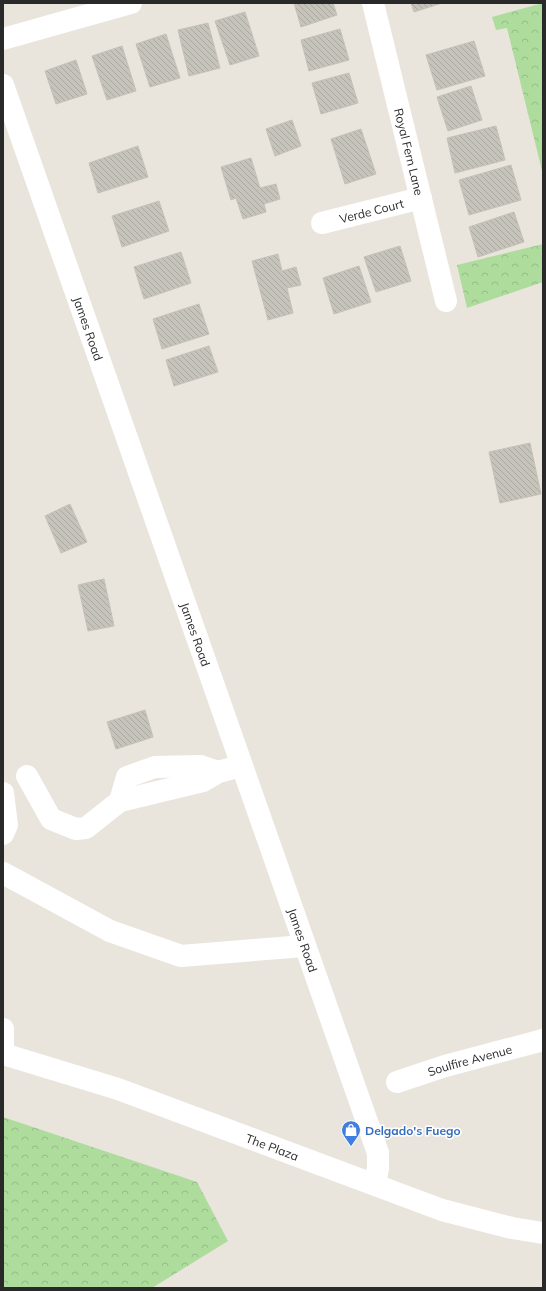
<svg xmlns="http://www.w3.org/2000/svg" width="546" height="1291" font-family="Mulish,sans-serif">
<defs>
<pattern id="forest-crowns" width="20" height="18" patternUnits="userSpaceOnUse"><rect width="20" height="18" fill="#aedc9d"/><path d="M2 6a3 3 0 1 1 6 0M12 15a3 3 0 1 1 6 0" fill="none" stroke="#96bd87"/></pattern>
<pattern id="building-back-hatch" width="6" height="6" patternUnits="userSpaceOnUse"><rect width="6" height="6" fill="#c6c3bb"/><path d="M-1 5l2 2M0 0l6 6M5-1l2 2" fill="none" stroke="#aaa8a1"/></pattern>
</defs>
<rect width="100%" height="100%" fill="#eae5dc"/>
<!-- forest -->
<path fill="url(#forest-crowns)" d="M 543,3 L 543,175 L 507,28 L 496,30 L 492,17 Z
M 543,244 L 543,282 L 467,308 L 457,265 Z
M 3,1117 L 197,1182 L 228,1241 L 152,1288 L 3,1288 Z"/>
<!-- building -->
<path fill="url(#building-back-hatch)" stroke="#c5c1b6" d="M 294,3 L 333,3 L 337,15 L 301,27 Z
M 411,3 L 442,3 L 414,12 Z
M 245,12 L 259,56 L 230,65 L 215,21 Z
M 208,23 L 220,68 L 189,76 L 178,30 Z
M 340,29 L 349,60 L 309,71 L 301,40 Z
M 166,34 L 180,78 L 150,87 L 136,44 Z
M 474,41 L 485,76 L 437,90 L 426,55 Z
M 122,46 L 136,91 L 107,100 L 92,56 Z
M 76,60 L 87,94 L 56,104 L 45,71 Z
M 349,73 L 358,103 L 321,114 L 312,83 Z
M 471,86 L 482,120 L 448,131 L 437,97 Z
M 292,120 L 301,146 L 275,156 L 266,129 Z
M 496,126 L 505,160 L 455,173 L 447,138 Z
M 361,129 L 376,174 L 345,184 L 331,139 Z
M 138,146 L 148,177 L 98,193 L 89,163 Z
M 251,158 L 260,188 L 276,184 L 280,199 L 264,204 L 266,212 L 243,219 L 236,198 L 231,200 L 221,167 Z
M 511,165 L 521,200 L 469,215 L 459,180 Z
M 159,201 L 169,231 L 122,247 L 112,216 Z
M 514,212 L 524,242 L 478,257 L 469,227 Z
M 400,246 L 411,281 L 376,292 L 364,257 Z
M 181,252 L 191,283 L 144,299 L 134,267 Z
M 278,254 L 282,271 L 296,267 L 301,285 L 287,288 L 293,313 L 268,320 L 252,261 Z
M 359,266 L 371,302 L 334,314 L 323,278 Z
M 199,304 L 209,334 L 162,349 L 153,319 Z
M 209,346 L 218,372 L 174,386 L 166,360 Z
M 530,443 L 541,494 L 500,503 L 489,452 Z
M 70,504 L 87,542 L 61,553 L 45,516 Z
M 104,579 L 114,626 L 88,631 L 78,585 Z
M 145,710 L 153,737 L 116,749 L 107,722 Z"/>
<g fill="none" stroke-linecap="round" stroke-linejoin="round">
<!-- minor -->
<g stroke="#fff" stroke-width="22">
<path id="s1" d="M 373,3 L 446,301"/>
<path d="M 3,39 L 131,3"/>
<path id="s2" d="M 3,85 L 378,1153 L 378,1168 L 375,1184"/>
<path id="s3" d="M 322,223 L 421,198"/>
<path d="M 27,776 L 51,819 L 76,829 L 86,828 L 120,801 L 127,777 L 155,767 L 201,766 L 218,772 L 241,766"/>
<path d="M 3,793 L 7,825 L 3,834"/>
<path d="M 120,801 L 203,781 L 218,772"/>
<path d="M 3,873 L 110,931 L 181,956 L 304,946"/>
<path d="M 3,1029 L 3,1054"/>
<path id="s4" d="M 3,1054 L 118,1089 L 442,1210 L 512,1228 L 543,1233"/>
<path id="s5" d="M 397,1082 L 445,1066 L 543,1040"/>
</g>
</g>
<!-- icons -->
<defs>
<symbol id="shop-pin" viewBox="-11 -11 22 30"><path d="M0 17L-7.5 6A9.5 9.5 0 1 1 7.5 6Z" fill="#3f7fe0" stroke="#fff"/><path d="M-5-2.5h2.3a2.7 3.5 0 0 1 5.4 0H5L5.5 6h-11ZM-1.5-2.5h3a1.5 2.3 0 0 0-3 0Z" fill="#fff"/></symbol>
</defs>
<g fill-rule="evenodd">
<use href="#shop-pin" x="340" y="1119" width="22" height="30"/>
</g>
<g text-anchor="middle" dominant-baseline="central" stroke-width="3" stroke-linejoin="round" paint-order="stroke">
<!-- street labels -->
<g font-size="12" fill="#292929" stroke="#fff">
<text stroke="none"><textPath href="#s1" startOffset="153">Royal Fern Lane</textPath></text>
<text stroke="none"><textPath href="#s3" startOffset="51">Verde Court</textPath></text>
<text stroke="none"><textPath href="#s2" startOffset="258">James Road</textPath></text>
<text stroke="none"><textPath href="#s2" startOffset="582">James Road</textPath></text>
<text stroke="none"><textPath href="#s2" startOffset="906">James Road</textPath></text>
<text stroke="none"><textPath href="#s5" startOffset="76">Soulfire Avenue</textPath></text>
<text stroke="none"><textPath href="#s4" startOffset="285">The Plaza</textPath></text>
</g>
<!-- shop labels -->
<g font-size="12" font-weight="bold" fill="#366cbe" stroke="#fff" text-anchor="start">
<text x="365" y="1130">Delgado's Fuego</text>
</g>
</g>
<!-- border -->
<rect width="546" height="1291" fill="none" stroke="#292929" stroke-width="8"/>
</svg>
